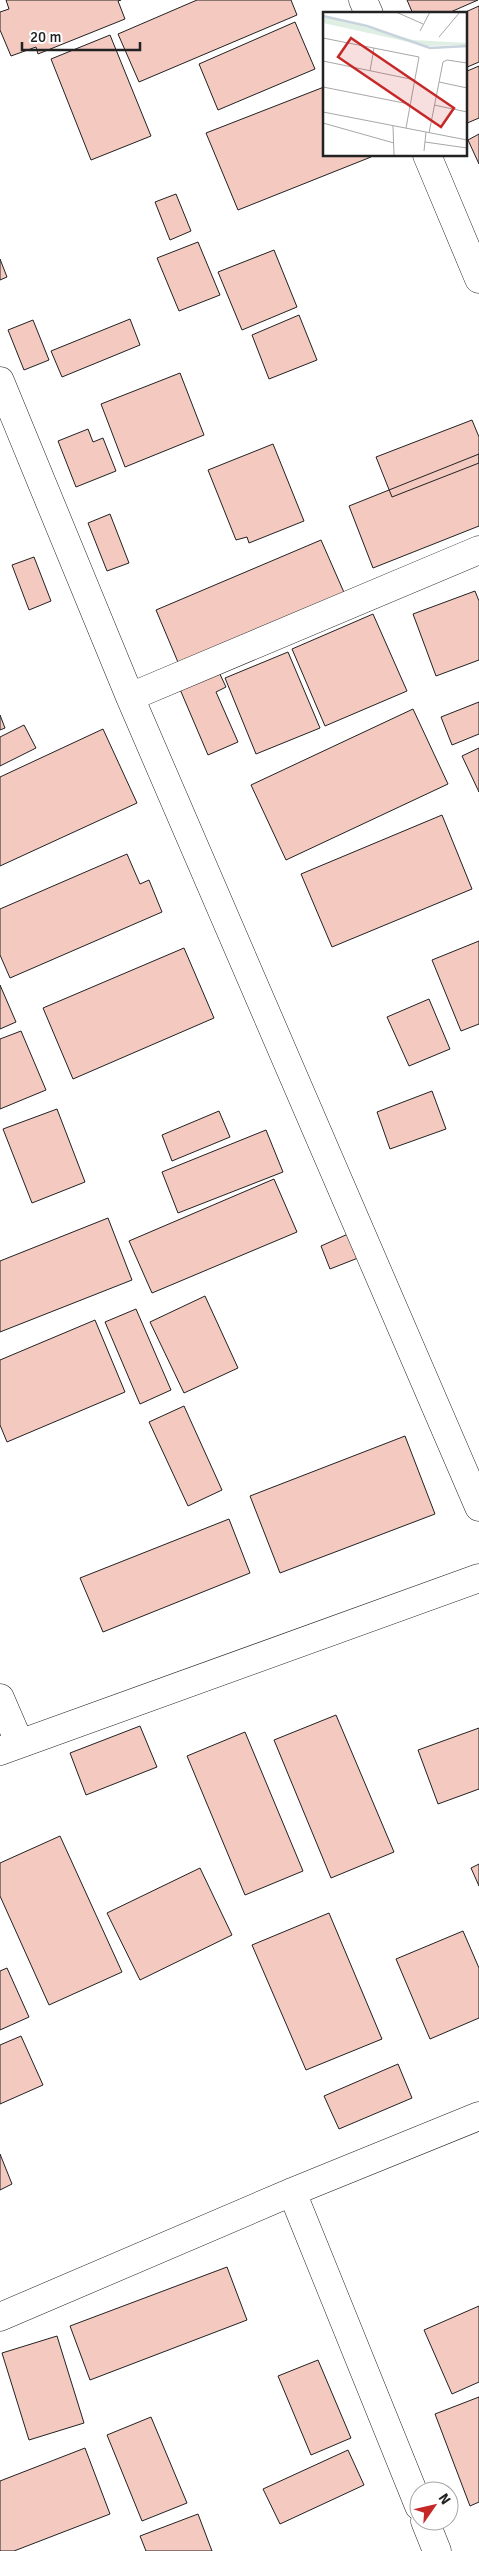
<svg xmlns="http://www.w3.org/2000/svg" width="479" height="2551" font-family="Signika,sans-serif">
<rect width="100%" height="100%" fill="#fff"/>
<!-- building -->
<path fill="#f3c9c0" stroke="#222" d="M 6,0 L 121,0 L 118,1 L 125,19 L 38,54 L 36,47 L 11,56 L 0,30 L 0,12 L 9,9 Z
M 197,0 L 291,0 L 297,15 L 139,82 L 118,34 Z
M 407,0 L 478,0 L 446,14 L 413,14 Z
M 479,6 L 479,62 L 465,68 L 465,14 L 461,14 Z
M 295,22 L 315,69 L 218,110 L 199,64 Z
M 110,35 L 151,136 L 91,160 L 51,59 Z
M 479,66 L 479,118 L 465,124 L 465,72 Z
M 324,87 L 324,155 L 370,155 L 371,157 L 238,210 L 206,133 Z
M 479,134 L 479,164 L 468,140 Z
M 176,194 L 191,231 L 170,240 L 155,202 Z
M 198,242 L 220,295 L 179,311 L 157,258 Z
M 274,250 L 297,307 L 242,330 L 218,272 Z
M 0,259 L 7,277 L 0,280 Z
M 299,315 L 317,360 L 269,379 L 252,335 Z
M 130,319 L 140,345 L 62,377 L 51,351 Z
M 33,320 L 49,360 L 24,370 L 8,330 Z
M 180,373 L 204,435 L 125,467 L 101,404 Z
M 472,420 L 479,437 L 479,463 L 392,497 L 376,457 Z
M 88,429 L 93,442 L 103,438 L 116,471 L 76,487 L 58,441 Z
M 273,444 L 304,521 L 249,543 L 247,537 L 236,540 L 208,470 Z
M 479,454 L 479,526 L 373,568 L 349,506 Z
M 110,514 L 129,563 L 107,571 L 88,523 Z
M 321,540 L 346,597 L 180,667 L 156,610 Z
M 34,557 L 51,601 L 29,610 L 12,565 Z
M 475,591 L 479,601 L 479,660 L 436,676 L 413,614 Z
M 373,614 L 407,691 L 325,726 L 292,649 Z
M 288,652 L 320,728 L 256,754 L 225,678 Z
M 218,670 L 226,687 L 216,692 L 238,742 L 208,755 L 179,687 Z
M 479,702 L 479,734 L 452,745 L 441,717 Z
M 413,709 L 448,784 L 286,860 L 251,785 Z
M 0,715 L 5,728 L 0,730 Z
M 24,725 L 36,748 L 0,766 L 0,737 Z
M 103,729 L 137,803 L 0,866 L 0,777 Z
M 479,748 L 479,792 L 462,756 Z
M 442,815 L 472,889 L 332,947 L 301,874 Z
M 127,854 L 140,884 L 149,880 L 162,912 L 10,978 L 0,955 L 0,909 Z
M 479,941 L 479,1024 L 461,1031 L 432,960 Z
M 184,948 L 214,1018 L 73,1079 L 43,1008 Z
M 0,985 L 16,1022 L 0,1029 Z
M 429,999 L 450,1049 L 409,1066 L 387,1017 Z
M 21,1031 L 46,1090 L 0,1109 L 0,1039 Z
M 432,1091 L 446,1129 L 390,1149 L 377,1112 Z
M 57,1109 L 85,1182 L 32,1203 L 3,1129 Z
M 219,1111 L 230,1137 L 172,1161 L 162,1135 Z
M 266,1130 L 283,1172 L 178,1213 L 162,1172 Z
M 274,1179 L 297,1232 L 152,1293 L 129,1241 Z
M 108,1218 L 132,1280 L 0,1332 L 0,1261 Z
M 348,1234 L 358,1258 L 330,1269 L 321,1246 Z
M 205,1296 L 238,1368 L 184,1393 L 150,1322 Z
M 136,1309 L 171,1390 L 140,1404 L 105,1322 Z
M 95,1320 L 125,1392 L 7,1442 L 0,1425 L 0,1360 Z
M 184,1406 L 222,1490 L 188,1506 L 149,1422 Z
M 405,1436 L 435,1514 L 280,1573 L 250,1496 Z
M 229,1519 L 250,1573 L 103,1632 L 80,1578 Z
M 336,1715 L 394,1852 L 331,1878 L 274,1740 Z
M 140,1726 L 157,1767 L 86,1795 L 70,1753 Z
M 479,1728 L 479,1789 L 438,1804 L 418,1750 Z
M 245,1732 L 303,1871 L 245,1895 L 187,1756 Z
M 60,1836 L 122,1972 L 49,2005 L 0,1896 L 0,1863 Z
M 479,1864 L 479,1886 L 471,1868 Z
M 200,1868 L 232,1935 L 140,1980 L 107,1913 Z
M 329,1913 L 382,2039 L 306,2070 L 252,1945 Z
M 463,1931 L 479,1968 L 479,2018 L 430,2039 L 396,1959 Z
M 7,1968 L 29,2017 L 0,2030 L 0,1971 Z
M 21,2036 L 43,2085 L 0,2104 L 0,2045 Z
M 398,2064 L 412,2098 L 339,2129 L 324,2096 Z
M 0,2154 L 12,2184 L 0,2190 Z
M 227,2267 L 247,2320 L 90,2380 L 70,2326 Z
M 479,2306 L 479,2382 L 452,2394 L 424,2330 Z
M 57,2336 L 84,2423 L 29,2440 L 2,2353 Z
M 318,2360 L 351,2438 L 311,2455 L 278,2376 Z
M 479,2397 L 479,2502 L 470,2506 L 435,2414 Z
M 151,2417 L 187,2503 L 142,2521 L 107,2435 Z
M 85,2448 L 110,2514 L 14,2551 L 0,2551 L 0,2481 Z
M 348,2450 L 364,2485 L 280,2524 L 263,2489 Z
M 198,2514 L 212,2551 L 146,2551 L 140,2536 Z"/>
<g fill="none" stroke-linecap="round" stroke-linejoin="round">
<defs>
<path id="minor" d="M 363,0 L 369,14
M 427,155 L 479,279
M 0,381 L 130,697 L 479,1507
M 130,697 L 479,550
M 0,1698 L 19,1742
M 0,1751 L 479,1578
M 292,2192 L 419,2506
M 0,2317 L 292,2192 L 479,2116
M 425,2521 L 437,2551"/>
</defs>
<!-- minor casing -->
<use href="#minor" stroke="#222" stroke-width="29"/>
<!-- minor -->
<use href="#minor" stroke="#fff" stroke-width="28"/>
</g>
<!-- overview -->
<g transform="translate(323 12)">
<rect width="144" height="144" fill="#fff"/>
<path d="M 0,4 L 90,28 L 144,31 L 144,33 L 104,34 L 0,11 Z" fill="#e0efe3"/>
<path fill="none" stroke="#c7d3dd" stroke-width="2.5" d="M 0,4 L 44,14 L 107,36 L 144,34"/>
<path fill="none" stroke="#a7a7a7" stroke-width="1" d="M 73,0 L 100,12M 97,19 L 107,0M 116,25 L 137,0M 0,26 L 96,45 L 83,116M 0,49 L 92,68M 47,59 L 51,36M 116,70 L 144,76M 0,75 L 86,92M 111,93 L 144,100M 0,100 L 144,128M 0,111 L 71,131M 70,114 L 71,143M 106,121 L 120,50 L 124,48 L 144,51M 102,130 L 144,136M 101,139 L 103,120"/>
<path fill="#c62828" fill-opacity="0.15" stroke="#c62828" stroke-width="2.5" d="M 28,26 L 131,96 L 118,115 L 15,45 Z"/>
<rect width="144" height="144" fill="none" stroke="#222" stroke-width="2.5"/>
</g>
<!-- north arrow -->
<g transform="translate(434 2506) rotate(56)"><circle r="24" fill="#ffffff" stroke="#a7a7a7"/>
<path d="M0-4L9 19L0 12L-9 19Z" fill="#c62828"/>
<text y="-8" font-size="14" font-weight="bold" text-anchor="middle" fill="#222222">N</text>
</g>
<!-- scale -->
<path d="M22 42v8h118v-8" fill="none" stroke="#222222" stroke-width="2.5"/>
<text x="30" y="42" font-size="15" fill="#222222" stroke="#ffffff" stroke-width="4" paint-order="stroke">20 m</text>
</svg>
